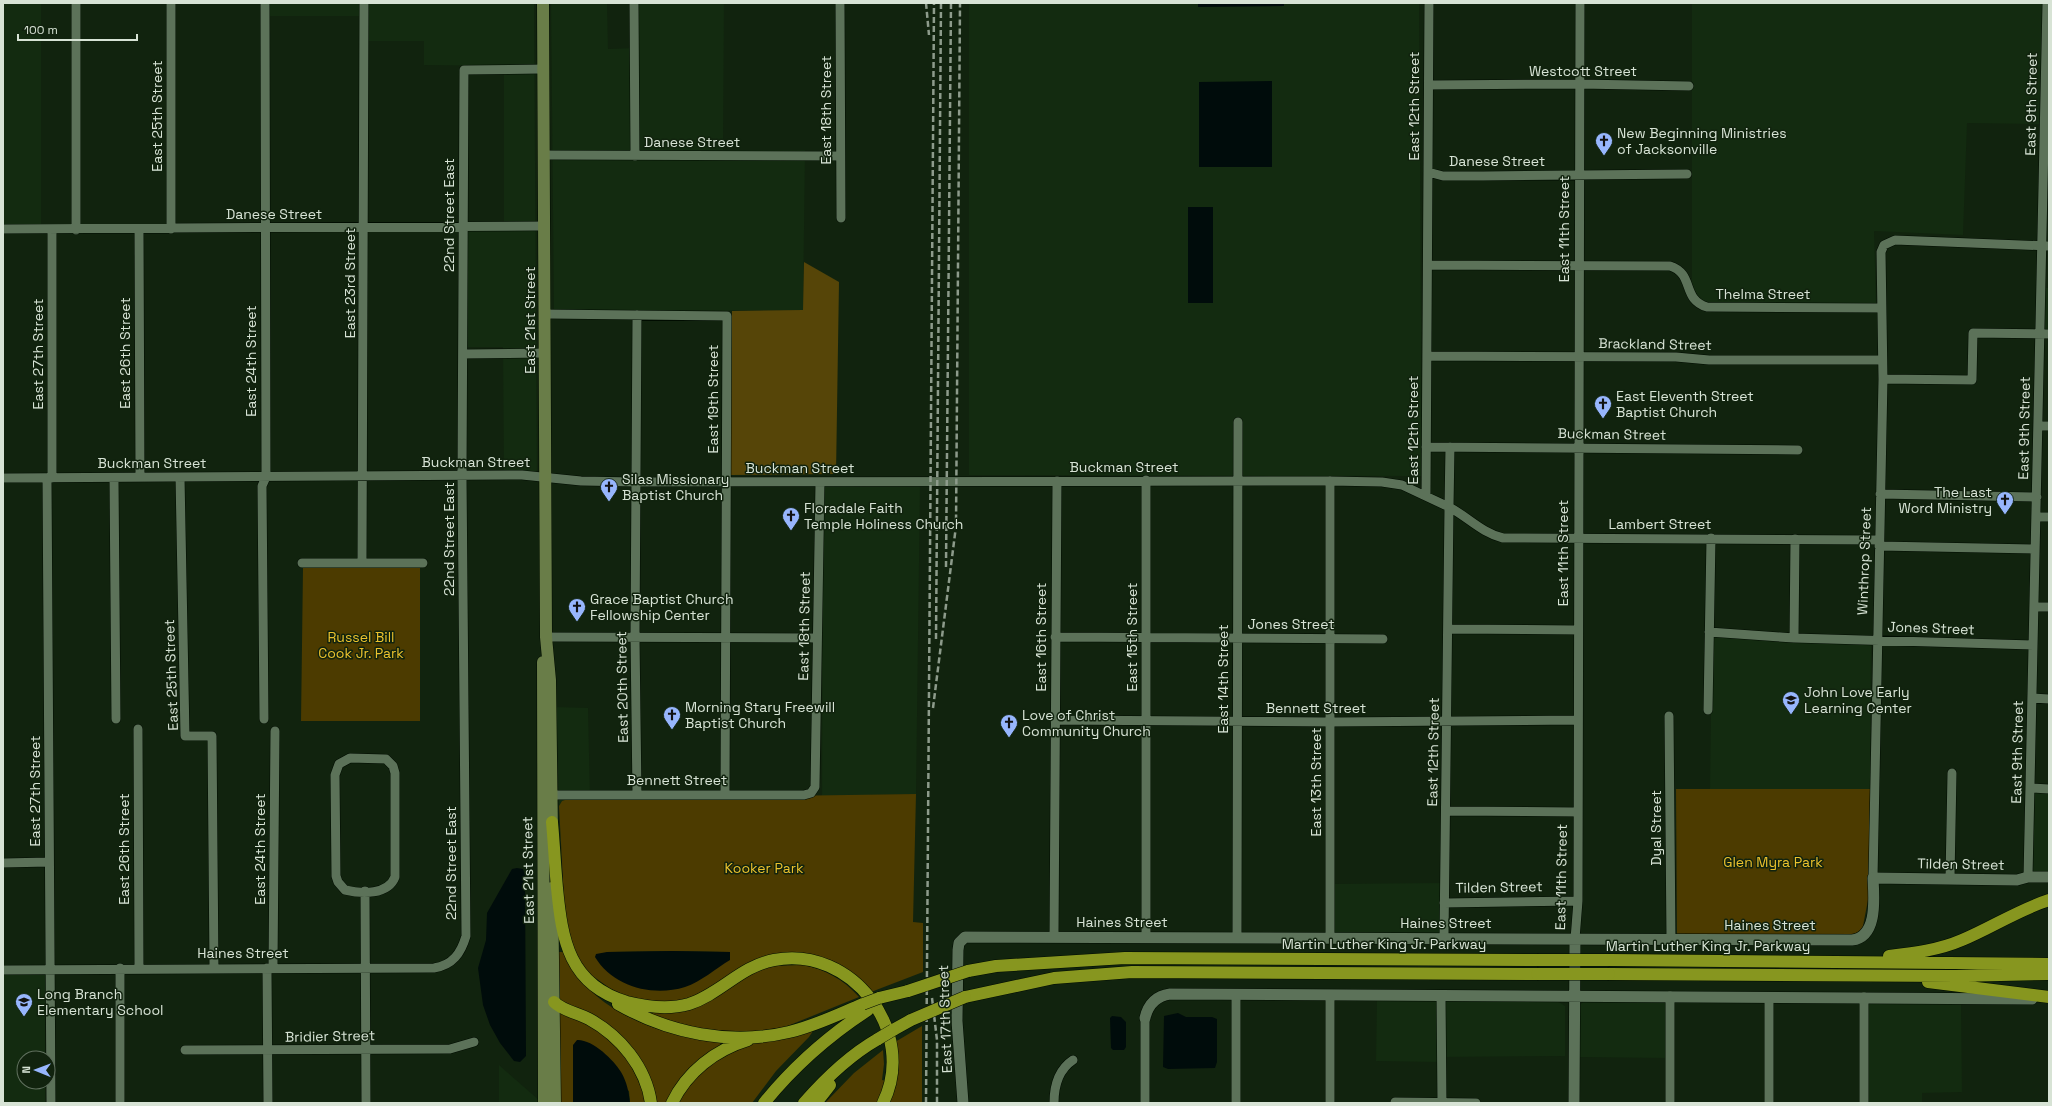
<svg xmlns="http://www.w3.org/2000/svg" width="2052" height="1106" font-family="'Space Grotesk',sans-serif">
<rect width="100%" height="100%" fill="#11230e"/>
<!-- built -->
<path fill="#132b10" d="M 3,3 L 41,3 L 41,225 L 3,225 Z
M 270,3 L 534,3 L 537,479 L 504,479 L 503,347 L 466,347 L 466,231 L 504,230 L 504,66 L 424,65 L 424,41 L 368,41 L 368,16 L 270,16 Z
M 551,3 L 607,3 L 608,49 L 637,48 L 637,3 L 724,3 L 723,150 L 805,150 L 803,310 L 554,311 Z
M 969,3 L 1419,3 L 1422,476 L 969,475 Z
M 1692,3 L 2049,3 L 2040,124 L 1967,123 L 1963,235 L 1874,231 L 1876,304 L 1712,305 L 1700,299 L 1692,288 Z
M 2045,288 L 2049,288 L 2049,331 L 2044,331 Z
M 823,485 L 920,485 L 916,794 L 822,796 Z
M 1712,636 L 1871,642 L 1870,789 L 1710,789 Z
M 556,707 L 588,708 L 590,799 L 562,801 L 559,806 Z
M 2035,785 L 2049,785 L 2049,874 L 2033,874 Z
M 1440,883 L 1440,934 L 1334,933 L 1334,884 Z
M 3,975 L 45,975 L 45,1058 L 24,1058 L 24,1082 L 45,1082 L 45,1103 L 3,1103 Z
M 1377,999 L 1557,1001 L 1565,1006 L 1565,1056 L 1437,1057 L 1437,1062 L 1376,1061 Z
M 1585,1000 L 1665,1001 L 1665,1058 L 1579,1057 L 1579,1006 Z
M 1868,1001 L 1961,1002 L 1962,1092 L 1922,1093 L 1922,1103 L 1868,1103 Z
M 499,1065 L 540,1101 L 540,1103 L 499,1103 Z"/>
<!-- green -->
<path fill="#4c3b00" fill-rule="evenodd" d="M 303,568 L 420,568 L 420,721 L 301,721 Z
M 1676,789 L 1870,789 L 1868,900 L 1862,931 L 1850,935 L 1677,934 Z
M 916,794 L 913,922 L 923,923 L 923,972 L 871,992 L 850,973 L 771,958 L 769,955 L 738,969 L 708,990 L 681,1002 L 638,1002 L 611,989 L 594,977 L 592,979 C 580,964 573,948 569,930 L 567,930 L 565,919 L 559,806 L 562,801 L 568,799 ZM 672,951 L 730,952 L 595,957 L 608,952 Z
M 559,952 L 563,952 C 590,1011 658,1036 720,1042 L 721,1047 L 666,1103 L 654,1103 L 639,1061 L 559,1000 Z
M 803,965 C 826,970 843,979 859,997 L 785,1027 L 732,1035 L 690,1031 L 646,1012 L 656,1013 L 770,966 Z
M 559,1011 C 570,1015 581,1019 591,1024 C 622,1043 635,1070 647,1103 L 630,1103 L 629,1091 L 573,1045 L 573,1103 L 561,1103 Z
M 922,1026 L 922,1103 L 887,1103 L 895,1072 L 899,1071 L 895,1042 Z
M 812,1027 L 813,1031 L 809,1037 L 776,1071 L 752,1103 L 675,1103 L 700,1071 L 746,1044 Z
M 883,1050 L 884,1064 L 882,1080 L 886,1081 L 879,1103 L 825,1103 L 854,1073 Z"/>
<!-- forest -->
<path fill="#564508" d="M 804,262 L 839,282 L 836,474 L 730,475 L 732,311 L 803,310 Z"/>
<!-- water -->
<path fill="#000c0b" d="M 1198,3 L 1284,3 L 1284,6 L 1198,7 Z
M 1272,81 L 1272,167 L 1199,167 L 1199,82 Z
M 1188,207 L 1213,207 L 1213,303 L 1188,303 Z
M 517,868 L 523,869 L 525,875 L 526,1056 L 520,1062 L 514,1061 L 500,1043 L 490,1025 L 483,1005 L 478,968 L 486,940 L 487,913 L 512,869 Z
M 672,951 L 730,952 L 730,960 C 716,968 701,982 685,987 C 653,997 613,987 595,957 L 596,954 L 607,952 Z
M 1178,1013 L 1186,1017 L 1212,1017 L 1217,1019 L 1217,1062 L 1215,1068 L 1168,1069 L 1163,1067 L 1164,1016 Z
M 1112,1016 L 1121,1017 L 1126,1022 L 1126,1047 L 1124,1050 L 1113,1050 L 1111,1048 L 1110,1018 Z
M 577,1040 C 592,1039 614,1060 621,1072 C 627,1082 629,1093 630,1103 L 573,1103 L 573,1045 Z"/>
<g fill="none" stroke-linecap="round" stroke-linejoin="round">
<defs>
<path id="minor" d="M 76,3 L 76,230
M 171,3 L 171,229
M 634,3 L 635,156
M 840,3 L 841,218
M 1429,85 L 1580,84 L 1689,86
M 544,155 L 840,156
M 1428,172 L 1443,176 L 1483,176 L 1687,174
M 3,229 L 544,226
M 139,229 L 140,477
M 52,230 L 52,478
M 1428,265 L 1670,266 C 1695,274 1681,299 1707,307 L 1881,308
M 545,314 L 727,316 L 725,794
M 637,315 L 635,637 L 637,795
M 463,354 L 545,353
M 1427,356 L 1676,357 L 1709,360 L 1881,360
M 1883,379 L 1972,380 L 1973,333 L 2049,334
M 2038,426 L 2049,426
M 1426,447 L 1798,450
M 1450,447 L 1449,507 C 1468,517 1482,533 1503,538 L 1879,540
M 180,477 L 185,736 L 212,736 L 214,968
M 3,478 L 522,475 L 581,481 L 635,482 L 1330,481 L 1382,482 L 1402,485 L 1449,507 L 1444,938
M 47,478 L 51,1103
M 114,478 L 116,719
M 1880,494 L 2037,497
M 1426,495 L 1429,3
M 2036,517 L 2049,517
M 1879,546 L 2035,549
M 302,563 L 423,563
M 362,563 L 364,3
M 2034,607 L 2049,607
M 1448,629 L 1578,630
M 1709,632 L 1794,638 L 2033,645
M 546,637 L 817,638
M 1055,637 L 1383,639
M 1794,638 L 1795,539
M 2032,698 L 2049,699
M 1708,710 L 1711,538
M 1669,716 L 1671,939
M 264,719 L 262,486 L 266,477 L 265,3
M 1055,720 L 1331,722 L 1578,720
M 138,729 L 139,968
M 350,758 L 386,759 L 393,766 L 395,773 L 395,877 C 388,895 362,894 345,890 L 338,882 L 336,876 L 335,775 L 339,764 Z
M 2031,788 L 2049,789
M 547,795 L 804,795 L 811,793 L 815,787 L 820,482
M 1446,811 L 1578,812
M 3,863 L 49,862
M 2028,877 L 2047,3
M 1873,878 L 1883,379 L 1881,252 L 1884,245 L 1895,240 L 2049,246
M 1950,878 L 1952,773
M 365,891 L 366,1103
M 1444,903 L 1578,901
M 1054,937 L 1057,481
M 1146,937 L 1146,480
M 1237,937 L 1238,422
M 1330,938 L 1330,481
M 1575,939 L 1578,901 L 1580,3
M 120,968 L 120,1103
M 267,968 L 268,1103
M 273,968 L 275,731
M 3,970 L 434,968 C 453,965 461,953 466,936 L 462,476 L 464,70 L 543,69
M 1236,995 L 1236,1103
M 1441,995 L 1442,1103
M 1145,1018 L 1145,1103
M 185,1050 L 450,1049 L 474,1042
M 1395,1102 L 1476,1103
M 1054,1103 C 1054,1086 1058,1070 1073,1060
M 1330,1103 L 1330,995
M 1670,1103 L 1670,996
M 1769,1103 L 1769,997
M 1864,1103 L 1864,997"/>
<path id="tertiary" d="M 1145,1018 C 1148,1005 1156,996 1170,994 L 2032,999
M 963,1103 L 957,1021 L 958,950 L 959,943 L 965,937 L 1852,940 C 1878,937 1874,898 1873,878 L 2017,880 L 2028,877 L 2049,877
M 1574,1103 L 1575,939"/>
<path id="secondary" d="M 543,3 L 546,637 L 550,680 L 552,832
M 543,662 L 544,1103
M 552,888 L 555,1103"/>
<path id="motorway" d="M 552,822 C 554,844 555,866 557,888 C 562,940 569,985 627,1002 C 647,1007 668,1010 689,1004 C 720,994 741,966 774,960 C 852,945 918,1032 883,1103
M 1889,956 C 1914,953 1939,950 1962,940 C 1991,928 2018,910 2049,900
M 1610,960 L 2049,964
M 968,971 L 996,966 L 1125,958 L 1537,960
M 1609,974 L 1956,976 L 2049,974
M 1928,982 L 2049,997
M 965,997 L 1054,978 L 1132,972 L 1537,974
M 879,998 L 908,991
M 554,1002 C 563,1011 578,1013 589,1019 C 620,1036 646,1067 651,1103
M 618,1004 C 669,1033 730,1046 789,1032 C 815,1026 839,1014 863,1004
M 893,1030 L 911,1020
M 672,1103 C 687,1072 715,1050 748,1040
M 764,1103 C 794,1066 828,1036 868,1010
M 804,1103 C 825,1079 850,1055 878,1039
M 816,1103 L 830,1085"/>
</defs>
<!-- minor casing -->
<use href="#minor" stroke="#000c00" stroke-width="10"/>
<!-- tertiary casing -->
<use href="#tertiary" stroke="#000c00" stroke-width="12"/>
<!-- secondary casing -->
<use href="#secondary" stroke="#000c00" stroke-width="13"/>
<!-- motorway casing -->
<use href="#motorway" stroke="#000c00" stroke-width="13"/>
<!-- minor -->
<use href="#minor" stroke="#5c7259" stroke-width="9"/>
<!-- tertiary -->
<use href="#tertiary" stroke="#5c7259" stroke-width="11"/>
<!-- secondary -->
<use href="#secondary" stroke="#697d48" stroke-width="12"/>
<!-- motorway -->
<use href="#motorway" stroke="#87961f" stroke-width="12"/>
<!-- rail -->
<path stroke="#8d9b8b" stroke-width="2.5" stroke-dasharray="6 3" stroke-linecap="butt" d="M 926,3 L 929,35
M 946,567 L 951,3
M 936,639 L 941,3
M 933,708 L 956,526 L 960,3
M 932,998 L 937,1040 L 937,1103
M 926,1103 L 934,3"/>
<defs>
<path id="motorway-bridge" d="M 1537,960 L 1610,960
M 1537,974 L 1609,974
M 908,991 L 968,971
M 863,1004 L 879,998
M 911,1020 L 965,997
M 878,1039 L 893,1030"/>
</defs>
<!-- motorway-bridge casing -->
<use href="#motorway-bridge" stroke="#000c00" stroke-width="13" stroke-linecap="butt"/>
<!-- motorway-bridge -->
<use href="#motorway-bridge" stroke="#87961f" stroke-width="12"/>
</g>
<!-- icons -->
<defs>
<symbol id="church-pin" viewBox="-11 -11 22 30"><path d="M0 17L-7.5 6A9.5 9.5 0 1 1 7.5 6Z" fill="#97b6fd" stroke="#11230e"/><path d="M-1.2-6h2.4v3.5h3.3v2.4h-3.3V6h-2.4V-.1h-3.3v-2.4h3.3Z" fill="#111"/></symbol>
<symbol id="school-pin" viewBox="-11 -11 22 30"><path d="M0 17L-7.5 6A9.5 9.5 0 1 1 7.5 6Z" fill="#97b6fd" stroke="#11230e"/><path d="M0-5L7-2L0 1L-7-2ZM-4 1L0 2.5L4 1V4Q0 6-4 4Z" fill="#111"/></symbol>
</defs>
<g fill-rule="evenodd">
<use href="#church-pin" x="1594" y="131" width="20" height="27"/>
<use href="#church-pin" x="1593" y="394" width="20" height="27"/>
<use href="#church-pin" x="599" y="477" width="20" height="27"/>
<use href="#church-pin" x="1995" y="490" width="20" height="27"/>
<use href="#church-pin" x="781" y="506" width="20" height="27"/>
<use href="#church-pin" x="567" y="597" width="20" height="27"/>
<use href="#school-pin" x="1781" y="690" width="20" height="27"/>
<use href="#church-pin" x="662" y="705" width="20" height="27"/>
<use href="#church-pin" x="999" y="713" width="20" height="27"/>
<use href="#school-pin" x="14" y="992" width="20" height="27"/>
</g>
<g text-anchor="middle" dominant-baseline="central" stroke-width="3" stroke-linejoin="round" paint-order="stroke">
<!-- street labels -->
<g font-size="14" fill="#d7e3d5" stroke="#11230e">
<text x="1583" y="71">Westcott Street</text>
<text transform="translate(2031 104) rotate(-89)">East 9th Street</text>
<text transform="translate(1414 106) rotate(-90)">East 12th Street</text>
<text transform="translate(826 110) rotate(-90)">East 18th Street</text>
<text transform="translate(157 116) rotate(-90)">East 25th Street</text>
<text x="692" y="142">Danese Street</text>
<text x="1497" y="161">Danese Street</text>
<text x="274" y="214">Danese Street</text>
<text transform="translate(449 215) rotate(-90)">22nd Street East</text>
<text transform="translate(1564 229) rotate(-90)">East 11th Street</text>
<text transform="translate(350 283) rotate(-90)">East 23rd Street</text>
<text x="1763" y="294">Thelma Street</text>
<text transform="translate(530 320) rotate(-90)">East 21st Street</text>
<text transform="translate(1655 344) rotate(1)">Brackland Street</text>
<text transform="translate(125 353) rotate(-90)">East 26th Street</text>
<text transform="translate(38 354) rotate(-90)">East 27th Street</text>
<text transform="translate(251 361) rotate(-90)">East 24th Street</text>
<text transform="translate(713 399) rotate(-90)">East 19th Street</text>
<text transform="translate(2024 428) rotate(-89)">East 9th Street</text>
<text transform="translate(1413 430) rotate(-90)">East 12th Street</text>
<text transform="translate(1612 434) rotate(1)">Buckman Street</text>
<text x="476" y="462">Buckman Street</text>
<text x="152" y="463">Buckman Street</text>
<text x="1124" y="467">Buckman Street</text>
<text x="800" y="468">Buckman Street</text>
<text x="1660" y="524">Lambert Street</text>
<text transform="translate(449 539) rotate(-90)">22nd Street East</text>
<text transform="translate(1563 553) rotate(-90)">East 11th Street</text>
<text transform="translate(1864 561) rotate(-88)">Winthrop Street</text>
<text x="1291" y="624">Jones Street</text>
<text transform="translate(804 626) rotate(-89)">East 18th Street</text>
<text transform="translate(1931 628) rotate(2)">Jones Street</text>
<text transform="translate(1041 637) rotate(-90)">East 16th Street</text>
<text transform="translate(1132 637) rotate(-90)">East 15th Street</text>
<text transform="translate(171 675) rotate(-92)">East 25th Street</text>
<text transform="translate(1223 679) rotate(-90)">East 14th Street</text>
<text transform="translate(622 687) rotate(-91)">East 20th Street</text>
<text x="1316" y="708">Bennett Street</text>
<text transform="translate(1433 752) rotate(-89)">East 12th Street</text>
<text transform="translate(2017 752) rotate(-89)">East 9th Street</text>
<text x="677" y="780">Bennett Street</text>
<text transform="translate(1316 782) rotate(-90)">East 13th Street</text>
<text transform="translate(35 791) rotate(-90)">East 27th Street</text>
<text transform="translate(1656 828) rotate(-90)">Dyal Street</text>
<text transform="translate(124 849) rotate(-90)">East 26th Street</text>
<text transform="translate(260 849) rotate(-90)">East 24th Street</text>
<text transform="translate(451 863) rotate(-90)">22nd Street East</text>
<text transform="translate(1961 864) rotate(1)">Tilden Street</text>
<text transform="translate(528 870) rotate(-91)">East 21st Street</text>
<text transform="translate(1561 877) rotate(-89)">East 11th Street</text>
<text transform="translate(1499 887) rotate(-1)">Tilden Street</text>
<text x="1122" y="922">Haines Street</text>
<text x="1446" y="923">Haines Street</text>
<text x="1770" y="925">Haines Street</text>
<text x="1384" y="944">Martin Luther King Jr. Parkway</text>
<text x="1708" y="946">Martin Luther King Jr. Parkway</text>
<text x="243" y="953">Haines Street</text>
<text transform="translate(945 1019) rotate(-92)">East 17th Street</text>
<text transform="translate(330 1036) rotate(-1)">Bridier Street</text>
</g>
<!-- poi labels -->
<g font-size="14" fill="#d7e3d5" stroke="#11230e" text-anchor="start">
<text x="1617" y="133">New Beginning Ministries<tspan x="1617" dy="16">of Jacksonville</tspan></text>
<text x="1616" y="396">East Eleventh Street<tspan x="1616" dy="16">Baptist Church</tspan></text>
<text x="622" y="479">Silas Missionary<tspan x="622" dy="16">Baptist Church</tspan></text>
<text x="1992" y="492" text-anchor="end">The Last<tspan x="1992" dy="16">Word Ministry</tspan></text>
<text x="804" y="508">Floradale Faith<tspan x="804" dy="16">Temple Holiness Church</tspan></text>
<text x="590" y="599">Grace Baptist Church<tspan x="590" dy="16">Fellowship Center</tspan></text>
<text x="1804" y="692">John Love Early<tspan x="1804" dy="16">Learning Center</tspan></text>
<text x="685" y="707">Morning Stary Freewill<tspan x="685" dy="16">Baptist Church</tspan></text>
<text x="1022" y="715">Love of Christ<tspan x="1022" dy="16">Community Church</tspan></text>
<text x="37" y="994">Long Branch<tspan x="37" dy="16">Elementary School</tspan></text>
</g>
<!-- park labels -->
<g font-size="14" fill="#ecc22d" stroke="#11230e">
<text x="361" y="637">Russel Bill<tspan x="361" dy="16">Cook Jr. Park</tspan></text>
<text x="1773" y="862">Glen Myra Park</text>
<text x="764" y="868">Kooker Park</text>
</g>
</g>
<!-- border -->
<rect width="2052" height="1106" fill="none" stroke="#d7e3d5" stroke-width="8"/>
<!-- north arrow -->
<g transform="translate(36 1070) rotate(271)"><circle r="19" fill="#11230e" stroke="#60705e"/>
<path d="M0-3L7 15L0 10L-7 15Z" fill="#97b6fd"/>
<text y="-6" font-size="11" font-weight="bold" text-anchor="middle" fill="#d7e3d5">N</text>
</g>
<!-- scale -->
<path d="M18 34v6h119v-6" fill="none" stroke="#d7e3d5" stroke-width="2"/>
<text x="24" y="34" font-size="12" fill="#d7e3d5" stroke="#11230e" stroke-width="3" paint-order="stroke">100 m</text>
</svg>
